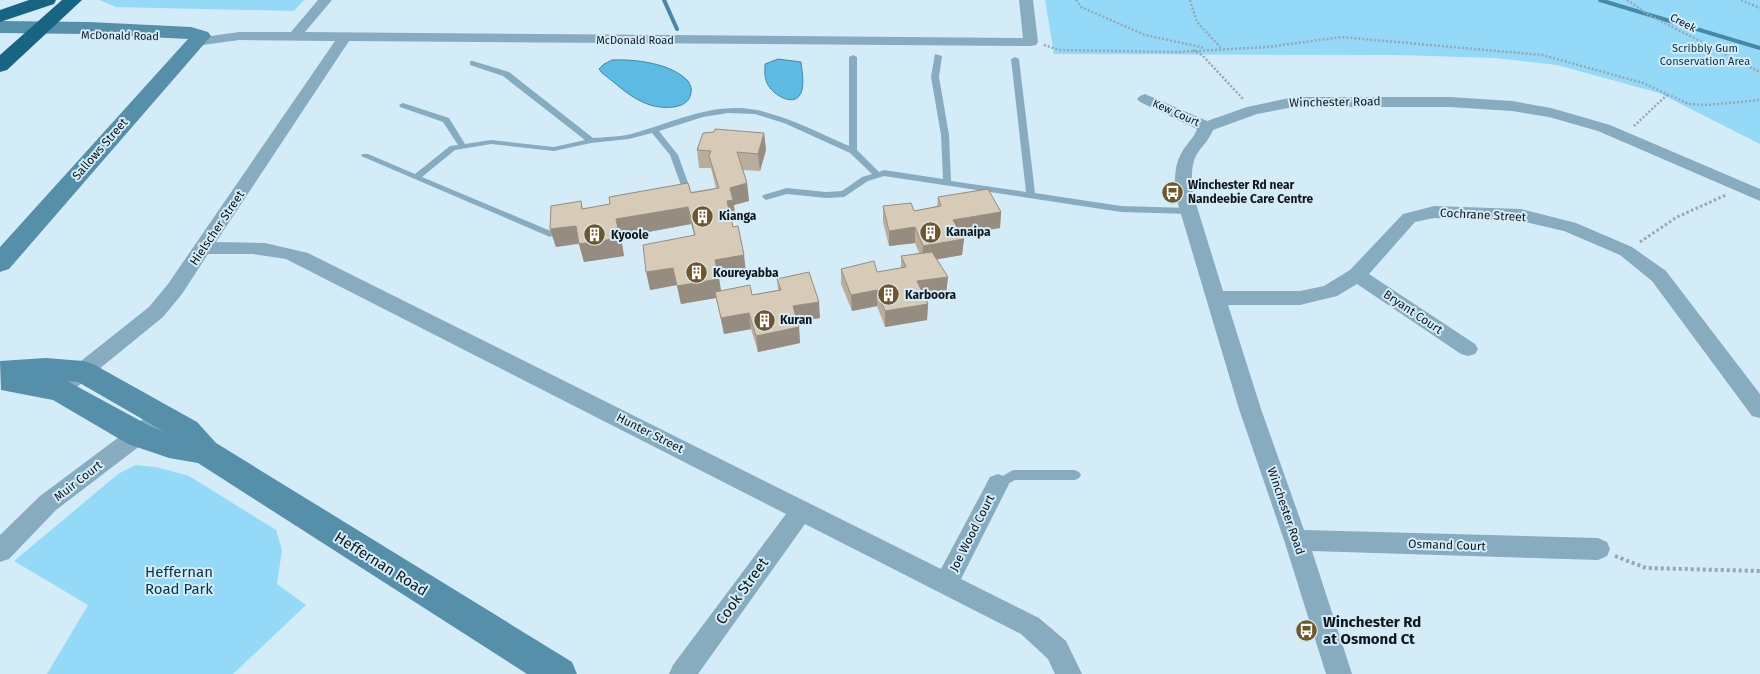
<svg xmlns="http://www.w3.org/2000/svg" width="1760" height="674" font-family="'Fira Sans',sans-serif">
<rect width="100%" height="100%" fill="#d4ecf8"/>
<!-- green -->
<path fill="#95d9f9" d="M 99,0 L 304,0 L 294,11 L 116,7 Z
M 1045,0 L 1760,0 L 1760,144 L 1659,93 L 1557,65 L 1495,58 L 1398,55 L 1054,54 Z
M 135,465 L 156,467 L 189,476 L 276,530 L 282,550 L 277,584 L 306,605 L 233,674 L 47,674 L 88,605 L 14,561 L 118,474 Z"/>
<!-- water -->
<path fill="#5cbae3" stroke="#4589a7" d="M 778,59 L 801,62 C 802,71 804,81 802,90 C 797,110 772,95 767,83 C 764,77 765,70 765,64 Z
M 612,60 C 635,59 671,63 688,81 C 690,84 692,88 691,92 C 690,110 663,109 650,105 C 631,99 617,84 602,73 L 599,69 L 604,64 Z"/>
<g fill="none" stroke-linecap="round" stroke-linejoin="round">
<!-- stream -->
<path stroke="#4589a7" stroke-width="4" d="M 664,0 L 677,29
M 1600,0 L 1760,48"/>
<!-- path-far2 -->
<path stroke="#95a8b2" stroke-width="2.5" stroke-dasharray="2 2" stroke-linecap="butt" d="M 1076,0 L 1081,7 L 1145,35 L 1205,48
M 1190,0 L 1197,22 L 1221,48
M 1627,0 L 1649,15 L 1760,72
M 1741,0 L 1760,8
M 1044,45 L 1059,50 L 1177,52 L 1267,47 L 1341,37 L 1542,55 L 1643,83 L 1689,104 L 1708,105 L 1760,100
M 1193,50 L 1202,55 L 1244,100
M 1634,126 L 1667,95"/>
<!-- path-far1 -->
<path stroke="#95a8b2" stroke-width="3" stroke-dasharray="2.5 2.5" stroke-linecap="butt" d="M 1640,242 L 1677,217 L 1726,195"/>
<!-- path -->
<path stroke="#95a8b2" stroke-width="4" stroke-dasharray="3 3" stroke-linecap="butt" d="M 1615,556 L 1646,568 L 1760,571"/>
<!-- lane -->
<path fill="#87acbf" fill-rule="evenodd" d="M 935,54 L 942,56 L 939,77 L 949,135 L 951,181 L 1026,192 L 1011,59 L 1015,57 L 1019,59 L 1035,193 L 1121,206 L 1189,208 L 1193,211 L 1189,214 L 1121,212 L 884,176 L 868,181 L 844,197 L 826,198 L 787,194 L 766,200 L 762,197 L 763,195 L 787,188 L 826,192 L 842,191 L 862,177 L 872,174 L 850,153 L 784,123 L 755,114 L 728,113 L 703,117 L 659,131 L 678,155 L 690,188 L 686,191 L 682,188 L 670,155 L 652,133 L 629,139 L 591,143 L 554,151 L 491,144 L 455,150 L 422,177 L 553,232 L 555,234 L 550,237 L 361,156 L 362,154 L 368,154 L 415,174 L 450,146 L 458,145 L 443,122 L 400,107 L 399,105 L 403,103 L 449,118 L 465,144 L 491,140 L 554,147 L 585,140 L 503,76 L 470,65 L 470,61 L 473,61 L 509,72 L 593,138 C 605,137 619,137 631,134 C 671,123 714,101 757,110 C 789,117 819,133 849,146 L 849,57 L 853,55 L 857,57 L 857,150 L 879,172 L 884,170 L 943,179 L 941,135 L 931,77 Z
M 1013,470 L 1075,470 L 1079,472 L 1081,475 L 1079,478 L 1075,480 L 1015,480 L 1002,487 L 998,489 L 994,487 L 992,484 L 994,481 Z"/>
<!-- street -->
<path fill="#87acbf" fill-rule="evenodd" d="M 318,0 L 332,0 L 305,32 L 1023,38 L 1019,0 L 1033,0 L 1038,42 L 1036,45 L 1031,46 L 349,41 L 216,242 L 265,243 L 308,253 L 941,569 L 990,477 L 998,474 L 1006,477 L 1009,484 L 961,579 L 1039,618 L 1066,641 L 1082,674 L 1055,674 L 1048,659 L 1021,634 L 805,524 L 698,674 L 669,674 L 673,665 L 786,514 L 286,259 L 253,254 L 208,254 L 182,294 L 163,317 L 66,396 L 59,398 L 52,396 L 48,390 L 52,384 L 149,307 L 168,284 L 335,41 L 239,40 L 196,46 L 191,45 L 189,42 L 191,39 L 196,38 L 239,32 L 291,32 Z
M 1145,94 L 1207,121 L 1247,107 L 1294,97 L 1450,97 L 1512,101 L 1551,108 L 1610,125 L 1760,189 L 1760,201 L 1598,131 L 1549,117 L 1512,111 L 1450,107 L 1294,107 L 1257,114 L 1213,130 C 1209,140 1203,145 1197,154 C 1190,166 1192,181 1193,194 L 1223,291 L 1300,291 L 1324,286 L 1350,270 L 1403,214 L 1434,206 L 1521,209 L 1576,223 L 1632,247 L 1666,271 L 1760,394 L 1760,418 L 1752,416 L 1652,281 L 1620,255 L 1564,231 L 1521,221 L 1434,218 L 1415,222 L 1369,274 L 1475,344 L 1478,349 L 1475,354 L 1468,356 L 1461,354 L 1357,284 L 1337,296 L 1300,305 L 1228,305 L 1261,409 L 1304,530 L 1598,538 L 1607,542 L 1610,549 L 1607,556 L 1598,560 L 1312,551 L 1352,674 L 1326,674 L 1284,540 L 1239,409 L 1175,194 C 1175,179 1174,165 1182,152 C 1187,143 1194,138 1197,129 L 1140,102 L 1137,99 L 1140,96 Z
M 162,409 L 170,411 L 173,417 L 170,423 L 56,510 L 9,559 L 0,562 L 0,535 L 40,496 L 154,411 Z"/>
<!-- secondary -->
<path fill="#558fa9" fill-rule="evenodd" d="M 0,21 L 89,22 L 191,27 L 208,32 L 211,36 L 9,269 L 0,272 L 0,247 L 188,39 L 89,34 L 0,33 Z
M 46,358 L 83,361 L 93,364 L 197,422 L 216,443 L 572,662 L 577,674 L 527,674 L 198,463 L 169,458 L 128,444 L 53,400 L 1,390 L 0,361 ZM 67,381 L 78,382 L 163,431 L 150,426 Z"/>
<!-- highway -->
<path fill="#176582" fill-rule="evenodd" d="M 29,0 L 56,0 L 54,4 L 0,22 L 0,10 Z
M 62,0 L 82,0 L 7,70 L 0,72 L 0,55 Z"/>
</g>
<!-- wall -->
<path fill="#b9ae9d" d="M 764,133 L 766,150 L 760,171 L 743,170 L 747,183 L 749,201 L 734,205 L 735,217 L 731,218 L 746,272 L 719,277 L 721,291 L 752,295 L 778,290 L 777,279 L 820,318 L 797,322 L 799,327 L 800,343 L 758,352 L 751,329 L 724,334 L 716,298 L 681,304 L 677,285 L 650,290 L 694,235 L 691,224 L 621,237 L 624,256 L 584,262 L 579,244 L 556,247 L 550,229 L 581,201 L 583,209 L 716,188 L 711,168 L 699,168 L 697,150 Z
M 938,197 L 1001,212 L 1000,228 L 961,234 L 964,239 L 962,255 L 937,259 L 948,277 L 946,293 L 924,296 L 928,304 L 927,320 L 885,327 L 877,306 L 852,311 L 841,284 L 841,269 L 877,272 L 901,268 L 901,256 L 919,253 L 915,243 L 889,246 L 883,222 L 883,206 L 914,211 L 937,206 Z"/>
<!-- shaded-wall -->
<path fill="#968d80" d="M 764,133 L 766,150 L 760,171 L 758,154 Z
M 747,183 L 749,201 L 734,205 L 735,217 L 730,218 L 727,201 L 730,188 Z
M 688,207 L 691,224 L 621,237 L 624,256 L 584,262 L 579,244 L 616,219 Z
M 1001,212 L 1000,228 L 951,236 L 953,220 Z
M 576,226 L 581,243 L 556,247 L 550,229 Z
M 915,227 L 915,243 L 889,246 L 889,231 Z
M 964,239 L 962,255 L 922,262 L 923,246 Z
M 744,255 L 746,272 L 718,278 L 715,260 Z
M 673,268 L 677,285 L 650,290 L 646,272 Z
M 948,277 L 946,293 L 917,297 L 917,281 Z
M 719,279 L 722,297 L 715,292 L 716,298 L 681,304 L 677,286 Z
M 877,290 L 877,306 L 852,311 L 851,295 Z
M 819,302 L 820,318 L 795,322 L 793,306 Z
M 928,304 L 927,320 L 885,327 L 885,311 Z
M 749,313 L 751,329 L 724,334 L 721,318 Z
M 799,327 L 800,343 L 758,352 L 756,336 Z"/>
<!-- building -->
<path fill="#d7cab7" stroke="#968d80" d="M 715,129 L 764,133 L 758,154 L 737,152 L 747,183 L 730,188 L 733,200 L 727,201 L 733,227 L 738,226 L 744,255 L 715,260 L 719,279 L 677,286 L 673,268 L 646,272 L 643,245 L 695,235 L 688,207 L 616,219 L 620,238 L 579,244 L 576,226 L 550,229 L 551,206 L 581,201 L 582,209 L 610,204 L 609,197 L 688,183 L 691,193 L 719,188 L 709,156 L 711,151 L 697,150 L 703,133 L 714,132 Z
M 988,189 L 1001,212 L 953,220 L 964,239 L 923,246 L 915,227 L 889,231 L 883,206 L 911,203 L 914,211 L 941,206 L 938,197 Z
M 932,252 L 948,277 L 917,281 L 928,304 L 885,311 L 877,290 L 851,295 L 841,269 L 874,261 L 877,272 L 906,267 L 901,256 Z
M 809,272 L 819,302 L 793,306 L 799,327 L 756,336 L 749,313 L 721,318 L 715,292 L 750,285 L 752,295 L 781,290 L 777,279 Z"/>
<!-- icons -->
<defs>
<symbol id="bus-disc" viewBox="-11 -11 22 22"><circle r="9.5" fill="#725629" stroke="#d4ecf8"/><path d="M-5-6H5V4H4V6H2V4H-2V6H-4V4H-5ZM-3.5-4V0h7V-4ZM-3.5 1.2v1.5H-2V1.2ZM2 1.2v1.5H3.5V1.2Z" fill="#fff"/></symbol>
<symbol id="building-disc" viewBox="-11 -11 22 22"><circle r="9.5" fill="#725629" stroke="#d4ecf8"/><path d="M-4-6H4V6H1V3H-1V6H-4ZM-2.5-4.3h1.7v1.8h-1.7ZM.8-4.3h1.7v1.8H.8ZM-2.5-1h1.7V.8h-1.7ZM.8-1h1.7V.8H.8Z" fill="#fff"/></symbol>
</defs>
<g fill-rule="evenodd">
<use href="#bus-disc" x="1160" y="180" width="25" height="25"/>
<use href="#building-disc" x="690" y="204" width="25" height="25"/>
<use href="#building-disc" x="918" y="220" width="25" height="25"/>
<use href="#building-disc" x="582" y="222" width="25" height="25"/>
<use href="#building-disc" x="684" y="260" width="25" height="25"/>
<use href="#building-disc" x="876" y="282" width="25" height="25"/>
<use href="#building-disc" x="752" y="308" width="25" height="25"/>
<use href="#bus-disc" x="1294" y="618" width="25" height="25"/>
</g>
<g text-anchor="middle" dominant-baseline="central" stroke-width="4" stroke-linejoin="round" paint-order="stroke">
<!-- far-street labels -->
<g font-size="11" fill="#0e171b" stroke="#d4ecf8">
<text transform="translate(1683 23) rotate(27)">Creek</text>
<text transform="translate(120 36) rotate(1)">McDonald Road</text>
<text x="635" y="40">McDonald Road</text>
<text transform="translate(1176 113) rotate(24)">Kew Court</text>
</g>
<!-- far-park labels -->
<g font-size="11" fill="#083446" stroke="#d4ecf8">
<text x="1705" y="48">Scribbly Gum<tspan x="1705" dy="13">Conservation Area</tspan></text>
</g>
<!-- street labels -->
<g font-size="12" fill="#0e171b" stroke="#d4ecf8">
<text transform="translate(1335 102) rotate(-1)">Winchester Road</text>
<text transform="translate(100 149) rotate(-49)">Sallows Street</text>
<text transform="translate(1483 215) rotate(3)">Cochrane Street</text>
<text transform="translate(217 228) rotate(-56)">Hielscher Street</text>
<text transform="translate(1413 312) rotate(34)">Bryant Court</text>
<text transform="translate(650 433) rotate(27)">Hunter Street</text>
<text transform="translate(78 481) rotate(-38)">Muir Court</text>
<text transform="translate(1286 511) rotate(71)">Winchester Road</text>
<text transform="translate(972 533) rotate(-63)">Joe Wood Court</text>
<text transform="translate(1447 545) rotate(2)">Osmand Court</text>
</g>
<!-- poi labels -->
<g font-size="12" font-weight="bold" fill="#0e171b" stroke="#d4ecf8" text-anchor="start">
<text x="1188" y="185">Winchester Rd near<tspan x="1188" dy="14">Nandeebie Care Centre</tspan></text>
<text x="719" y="216">Kianga</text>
<text x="946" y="232">Kanaipa</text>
<text x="611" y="235">Kyoole</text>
<text x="713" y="273">Koureyabba</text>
<text x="905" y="295">Karboora</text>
<text x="780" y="320">Kuran</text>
</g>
<!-- near-street labels -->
<g font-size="15" fill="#0e171b" stroke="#d4ecf8">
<text transform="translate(381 564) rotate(32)">Heffernan Road</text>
<text transform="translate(742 591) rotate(-54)">Cook Street</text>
</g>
<!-- near-park labels -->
<g font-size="15" fill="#083446" stroke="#d4ecf8">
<text x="179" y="572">Heffernan<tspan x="179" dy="17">Road Park</tspan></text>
</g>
<!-- near-poi labels -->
<g font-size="15" font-weight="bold" fill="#0e171b" stroke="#d4ecf8" text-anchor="start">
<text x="1323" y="622">Winchester Rd<tspan x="1323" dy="17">at Osmond Ct</tspan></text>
</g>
</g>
</svg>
